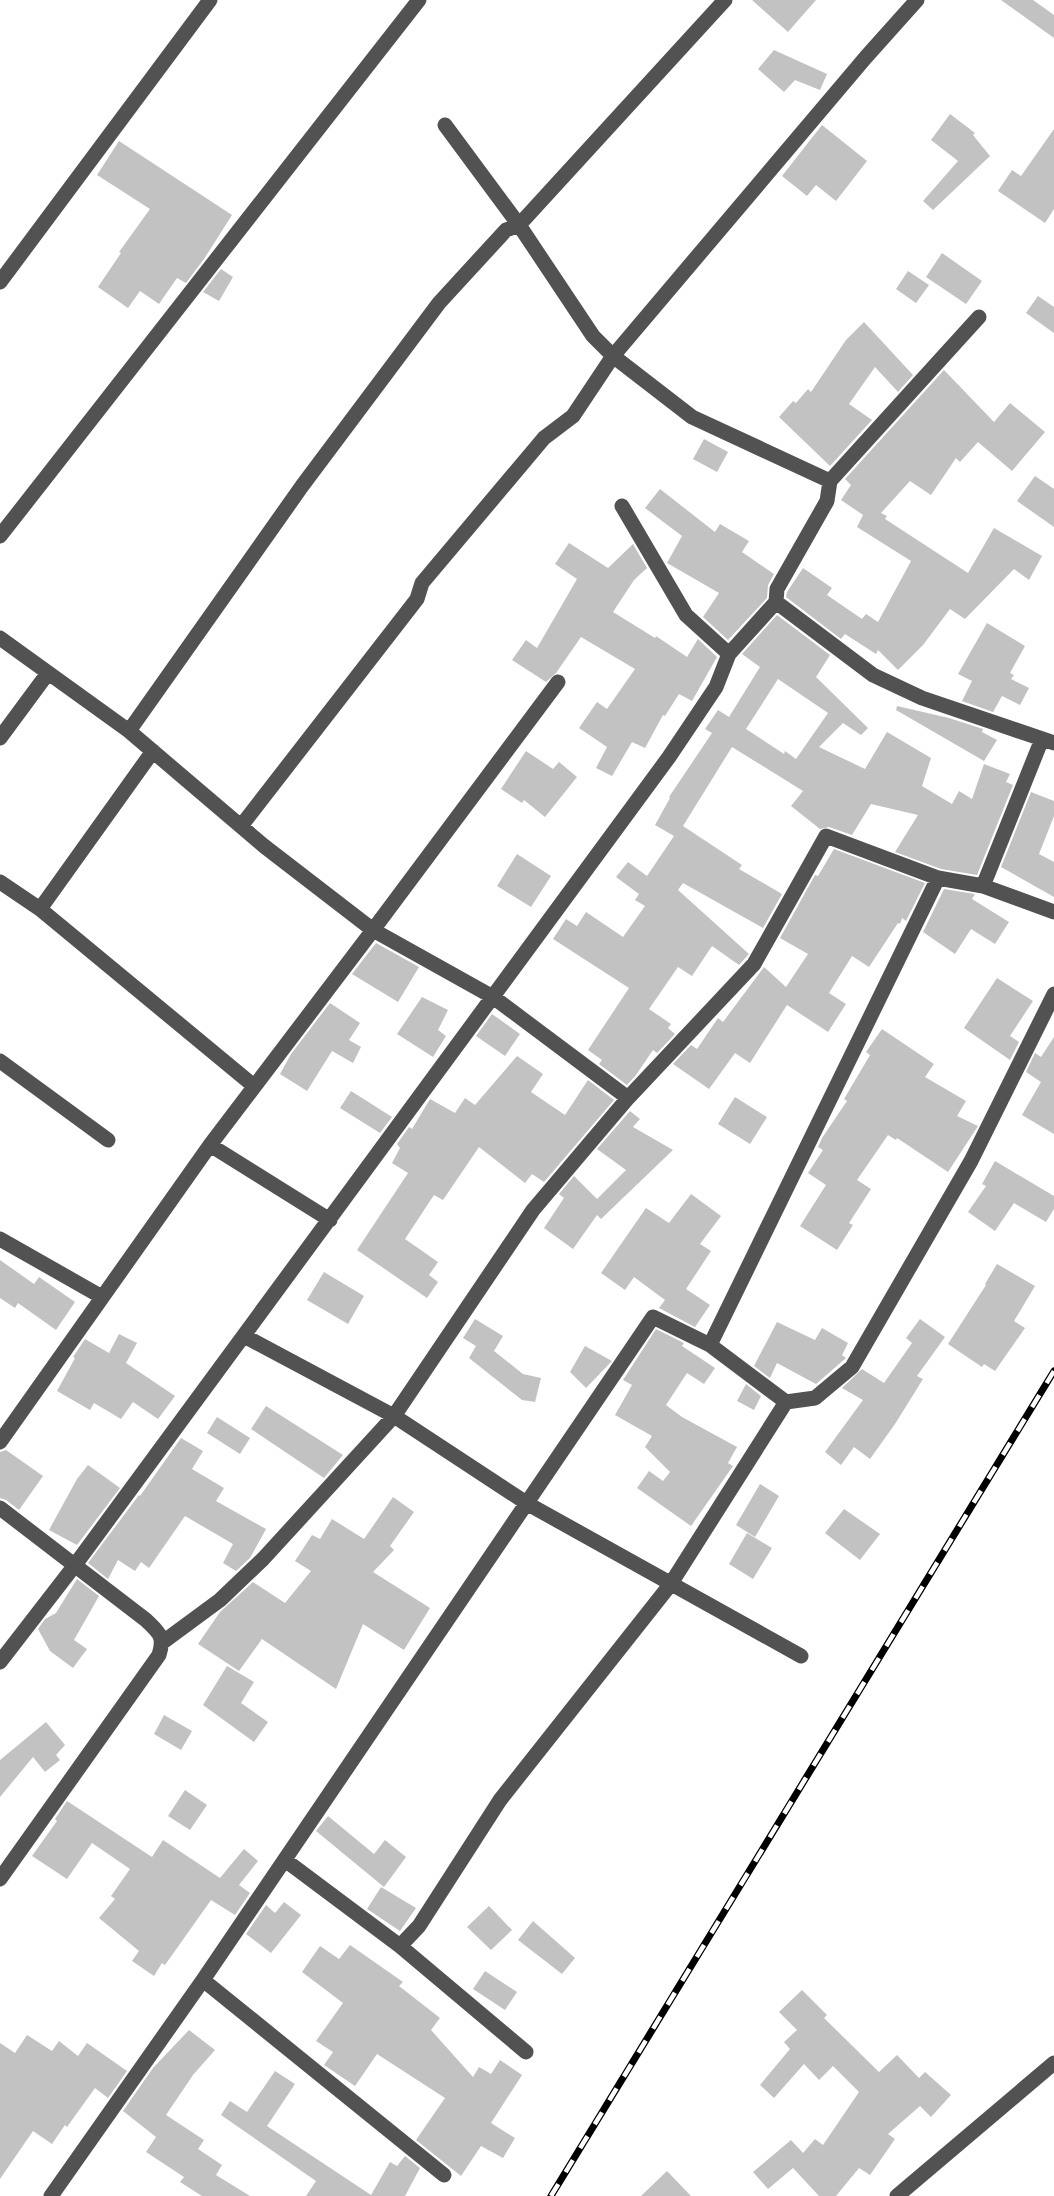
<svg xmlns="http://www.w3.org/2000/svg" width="1054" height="2196" font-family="'Titillium Web',sans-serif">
<rect width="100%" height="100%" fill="#fff"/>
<!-- building -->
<path fill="#c2c2c2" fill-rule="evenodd" d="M 752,0 L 816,0 L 788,32 Z
M 1001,0 L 1033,0 L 1054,15 L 1054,38 Z
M 774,50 L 827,74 L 820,90 L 795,80 L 784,92 L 758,69 Z
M 950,114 L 975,133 L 973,135 L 990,156 L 933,210 L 923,201 L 958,161 L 931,140 Z
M 822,125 L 867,161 L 836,201 L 816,185 L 807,196 L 782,176 Z
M 1054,129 L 1054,209 L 1045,223 L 998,191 L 1012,170 L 1021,176 Z
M 119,141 L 232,215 L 204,259 L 186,283 L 177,278 L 159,304 L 140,291 L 128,308 L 98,287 L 121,253 L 119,252 L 150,209 L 97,175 Z
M 942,253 L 982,281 L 966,304 L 926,277 Z
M 221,269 L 233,277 L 219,301 L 203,292 Z
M 908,271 L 929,285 L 916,303 L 896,289 Z
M 1038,296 L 1054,307 L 1054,333 L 1026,313 Z
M 864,322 L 913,375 L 898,392 L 875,367 L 849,404 L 872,420 L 830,466 L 779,417 L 793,401 L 796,403 L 808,389 L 811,392 L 846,340 Z
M 944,370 L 994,422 L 1010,403 L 1045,432 L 1012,471 L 978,442 L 960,462 L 956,458 L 931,495 L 910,481 L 881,513 L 887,516 L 885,519 L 968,573 L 994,528 L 1042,556 L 1029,580 L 1014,569 L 965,619 L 950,609 L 923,645 L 898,670 L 878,650 L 876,654 L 845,634 L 841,639 L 786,597 L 787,592 L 803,568 L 832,588 L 827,595 L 862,619 L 866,614 L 878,622 L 911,561 L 857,527 L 863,515 L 841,500 L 851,485 L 845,479 Z
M 704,439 L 728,452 L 717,472 L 693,459 Z
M 1035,476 L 1054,489 L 1054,527 L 1017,501 Z
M 660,489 L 715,532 L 720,524 L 749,541 L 742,552 L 774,574 L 768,585 L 767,598 L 728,640 L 703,617 L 719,593 L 667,563 L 682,536 L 645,508 Z
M 569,543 L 608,568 L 633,544 L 647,568 L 634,580 L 613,612 L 655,638 L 656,636 L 687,657 L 698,639 L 717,657 L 692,701 L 679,694 L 665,716 L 663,715 L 645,748 L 632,742 L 612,776 L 596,768 L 607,747 L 579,728 L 597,702 L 607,709 L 635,669 L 581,637 L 556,673 L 546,682 L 512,660 L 526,640 L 537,648 L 577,579 L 555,564 Z
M 777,615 L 830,655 L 816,677 L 868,728 L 861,735 L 843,723 L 819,747 L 865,769 L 887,732 L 931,758 L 922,786 L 952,804 L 959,791 L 972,799 L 984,764 L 1010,774 L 1006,782 L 1013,785 L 977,875 L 941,869 L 895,852 L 918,815 L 871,804 L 852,835 L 829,827 L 820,829 L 791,806 L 803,791 L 732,747 L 683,826 L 742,865 L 739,869 L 782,894 L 763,928 L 683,883 L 678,890 L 749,954 L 739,965 L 712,946 L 692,976 L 678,967 L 649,1009 L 671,1024 L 668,1028 L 675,1034 L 657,1053 L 653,1050 L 636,1075 L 627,1085 L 599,1064 L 602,1060 L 588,1050 L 629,988 L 553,939 L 566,919 L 577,926 L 586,912 L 623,937 L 645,906 L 635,900 L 639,894 L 616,877 L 628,862 L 647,876 L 674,836 L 655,825 L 670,798 L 669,797 L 712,733 L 705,729 L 718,710 L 729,717 L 760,667 L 742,654 ZM 778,679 L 828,713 L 796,759 L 785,751 L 784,754 L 746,729 Z
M 987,623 L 1025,646 L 1010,673 L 1014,675 L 1011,679 L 1029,688 L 1020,705 L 1002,696 L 993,712 L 962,701 L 972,681 L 958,674 Z
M 897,706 L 949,718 L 983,729 L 982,732 L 997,740 L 984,761 L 896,710 Z
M 526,751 L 553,769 L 559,762 L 577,777 L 545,817 L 524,800 L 522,803 L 501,789 Z
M 1031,792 L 1054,801 L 1054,816 L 1039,854 L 1054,862 L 1054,897 L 1001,867 Z
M 834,849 L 925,883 L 906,921 L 902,918 L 900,924 L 898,923 L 869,967 L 852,956 L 829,993 L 846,1004 L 828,1032 L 787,1005 L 750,1063 L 735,1053 L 709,1089 L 673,1064 L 691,1045 L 697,1049 L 718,1018 L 723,1022 L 764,967 L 786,987 L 808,954 L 780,938 L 815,875 L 818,876 Z
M 517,854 L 551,876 L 531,907 L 497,886 Z
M 944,889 L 975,894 L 972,899 L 1009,922 L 995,944 L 971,929 L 955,954 L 923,932 Z
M 376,943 L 419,967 L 398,1002 L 352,974 Z
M 997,978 L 1033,1001 L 1010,1036 L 1019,1042 L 1010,1060 L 964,1028 Z
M 422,997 L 448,1010 L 438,1030 L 446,1036 L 433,1057 L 397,1034 Z
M 330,1003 L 360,1023 L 349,1040 L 361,1047 L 353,1063 L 332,1051 L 307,1091 L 280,1074 L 291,1054 Z
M 492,1014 L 520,1034 L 505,1056 L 476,1036 Z
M 882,1029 L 934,1064 L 925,1077 L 966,1101 L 957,1116 L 978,1126 L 948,1172 L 897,1138 L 896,1140 L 888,1135 L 857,1180 L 871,1189 L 849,1223 L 853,1225 L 837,1250 L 800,1226 L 826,1185 L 808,1173 L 823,1150 L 818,1147 L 822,1138 L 847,1101 L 844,1099 L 870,1055 L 866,1052 Z
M 1054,1037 L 1054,1134 L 1022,1115 L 1041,1082 L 1026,1072 L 1035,1053 L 1041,1057 Z
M 517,1056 L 543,1074 L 531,1092 L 565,1115 L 588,1080 L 614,1100 L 544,1182 L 532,1174 L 525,1183 L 479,1147 L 443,1200 L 434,1195 L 405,1239 L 438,1262 L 429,1275 L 438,1282 L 427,1298 L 357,1250 L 408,1173 L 392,1163 L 400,1148 L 397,1144 L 409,1127 L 412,1129 L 430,1099 L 455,1113 L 465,1098 L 475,1105 Z
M 351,1091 L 392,1117 L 380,1133 L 340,1108 Z
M 735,1097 L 767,1117 L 750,1144 L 718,1124 Z
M 630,1111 L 640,1119 L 633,1127 L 673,1150 L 601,1219 L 597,1215 L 573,1249 L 544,1228 L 564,1198 L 559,1194 L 574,1176 L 597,1199 L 626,1170 L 597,1149 Z
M 995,1161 L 1054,1196 L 1054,1209 L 1046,1222 L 1014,1203 L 995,1231 L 968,1212 L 986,1186 L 982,1184 Z
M 691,1194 L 721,1216 L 700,1244 L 711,1251 L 686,1289 L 710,1305 L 695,1327 L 659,1308 L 665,1300 L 634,1277 L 625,1290 L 601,1273 L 646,1208 L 669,1223 Z
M 0,1260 L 34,1284 L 39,1277 L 75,1302 L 56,1330 L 18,1303 L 15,1308 L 0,1298 Z
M 997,1264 L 1035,1286 L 1014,1321 L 1025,1328 L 995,1371 L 984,1364 L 982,1367 L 948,1344 L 986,1285 L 985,1284 Z
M 324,1272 L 364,1296 L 348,1324 L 307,1300 Z
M 475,1319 L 503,1336 L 494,1351 L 523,1374 L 541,1378 L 535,1402 L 522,1400 L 469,1358 L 476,1346 L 463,1338 Z
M 920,1319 L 945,1337 L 917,1376 L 923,1379 L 895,1424 L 870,1459 L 854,1447 L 841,1465 L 825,1452 L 863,1400 L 842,1388 L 862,1369 L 884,1383 L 912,1343 L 906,1338 Z
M 777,1322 L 815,1340 L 822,1328 L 848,1343 L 842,1355 L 846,1358 L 816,1384 L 777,1363 L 770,1378 L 754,1366 Z
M 656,1329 L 684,1343 L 682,1346 L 715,1368 L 704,1384 L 687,1373 L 666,1405 L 682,1417 L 737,1447 L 728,1463 L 733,1466 L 691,1526 L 637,1488 L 649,1471 L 663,1481 L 670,1472 L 645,1447 L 652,1436 L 615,1415 L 632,1385 L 623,1380 Z
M 119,1334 L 137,1343 L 126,1363 L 175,1396 L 158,1419 L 133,1402 L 121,1419 L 94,1403 L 90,1410 L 57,1391 L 75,1358 L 73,1357 L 85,1339 L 109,1353 Z
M 585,1346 L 612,1361 L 586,1388 L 570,1372 Z
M 746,1384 L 761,1396 L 754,1410 L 737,1401 Z
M 266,1406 L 343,1455 L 324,1478 L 251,1429 Z
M 217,1417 L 250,1438 L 240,1454 L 207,1433 Z
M 181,1438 L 203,1451 L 192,1469 L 224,1488 L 216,1501 L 266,1529 L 250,1558 L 236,1571 L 223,1563 L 233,1544 L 185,1516 L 149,1568 L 141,1562 L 135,1571 L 118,1560 L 108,1579 L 88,1563 L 139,1495 L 140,1496 Z
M 6,1450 L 43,1476 L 19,1510 L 6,1500 L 0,1498 L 0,1452 Z
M 88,1465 L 120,1488 L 77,1545 L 49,1530 L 77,1479 Z
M 760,1484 L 779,1496 L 755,1537 L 736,1525 Z
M 393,1497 L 414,1512 L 390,1546 L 394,1550 L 373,1572 L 430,1608 L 404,1650 L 363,1624 L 336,1689 L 262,1639 L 239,1671 L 198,1644 L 220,1612 L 253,1582 L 285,1603 L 311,1571 L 295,1561 L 312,1535 L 320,1539 L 332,1519 L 364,1539 Z
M 844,1509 L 880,1534 L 860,1560 L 825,1533 Z
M 747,1533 L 772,1548 L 753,1579 L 729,1564 Z
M 77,1579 L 99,1596 L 74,1640 L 87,1649 L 73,1668 L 50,1651 L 38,1629 L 45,1619 L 56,1613 Z
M 227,1666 L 254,1682 L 241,1703 L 268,1722 L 254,1742 L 203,1705 Z
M 164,1715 L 192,1731 L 181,1750 L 154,1734 Z
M 46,1722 L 65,1745 L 56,1755 L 60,1760 L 45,1772 L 33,1757 L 0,1797 L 0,1760 Z
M 185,1790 L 207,1805 L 190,1830 L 168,1816 Z
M 67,1801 L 152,1857 L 163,1840 L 220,1878 L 244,1849 L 258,1861 L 239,1885 L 250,1893 L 235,1915 L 211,1900 L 165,1965 L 162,1963 L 154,1976 L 132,1961 L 139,1951 L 99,1918 L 115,1899 L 111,1896 L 130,1869 L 92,1843 L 67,1879 L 32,1856 L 57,1821 L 55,1819 Z
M 328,1816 L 374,1854 L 385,1840 L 406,1857 L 384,1887 L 316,1831 Z
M 381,1887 L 416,1908 L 400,1931 L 367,1909 Z
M 284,1902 L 301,1915 L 271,1953 L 246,1934 L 266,1905 L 275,1913 Z
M 489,1906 L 512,1930 L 491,1950 L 467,1927 Z
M 533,1921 L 575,1958 L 562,1974 L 518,1940 Z
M 350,1945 L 403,1982 L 399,1986 L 440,2018 L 431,2030 L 473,2077 L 479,2067 L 491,2074 L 500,2060 L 522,2075 L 491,2123 L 515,2138 L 503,2158 L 481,2146 L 461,2176 L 416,2140 L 445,2098 L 377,2054 L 355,2086 L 324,2065 L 333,2052 L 316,2041 L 343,2003 L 302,1972 L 320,1946 L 339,1959 Z
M 485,1971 L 517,1992 L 505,2010 L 473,1989 Z
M 802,1990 L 827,2015 L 824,2018 L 879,2072 L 897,2055 L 919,2078 L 925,2072 L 951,2095 L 931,2117 L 920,2106 L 888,2134 L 895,2139 L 870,2175 L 859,2168 L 836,2196 L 819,2196 L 793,2168 L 768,2189 L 753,2172 L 791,2140 L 803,2153 L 815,2139 L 823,2145 L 859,2092 L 833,2066 L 819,2080 L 804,2064 L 774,2098 L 760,2085 L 790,2049 L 784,2042 L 797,2030 L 779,2012 Z
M 189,2030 L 215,2050 L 193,2075 L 166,2115 L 204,2140 L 198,2149 L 222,2165 L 216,2175 L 250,2196 L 202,2196 L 180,2182 L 184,2177 L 146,2152 L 156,2137 L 123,2111 L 153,2068 Z
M 27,2035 L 52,2051 L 59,2041 L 78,2056 L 87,2043 L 127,2071 L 108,2098 L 95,2088 L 67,2127 L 65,2125 L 52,2144 L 33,2131 L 0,2179 L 0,2043 L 15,2053 Z
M 275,2071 L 295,2084 L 267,2126 L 371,2195 L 390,2162 L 397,2166 L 405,2156 L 420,2168 L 405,2196 L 306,2196 L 316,2181 L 221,2115 L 230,2101 L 247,2112 Z
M 667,2171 L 691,2196 L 641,2196 Z"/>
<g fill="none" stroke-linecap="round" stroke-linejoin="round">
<!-- minor -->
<path stroke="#525252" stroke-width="15" d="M 445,125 L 519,225 L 593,336 L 613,356 L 692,417 L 830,481
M 0,282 L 210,0
M 622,506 L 686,615 L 729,654
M 0,536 L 419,0
M 776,602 L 873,675 L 922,698 L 1054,743
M 0,638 L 129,731 L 264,846 L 373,930 L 493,997 L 628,1098
M 129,731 L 302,486 L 439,303 L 506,230 L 519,225 L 725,0
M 0,738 L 48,673
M 241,826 L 417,599 L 422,583 L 544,438 L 573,416 L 613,356 L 866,57 L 917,0
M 0,882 L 40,909 L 254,1086
M 983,886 L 1042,739
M 40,909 L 153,751
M 0,1061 L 108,1140
M 210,1145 L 330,1220
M 0,1239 L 102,1297
M 244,1336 L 394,1416 L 528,1504 L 801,1656
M 710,1345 L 786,1402 L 815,1398 L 852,1367 L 971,1161 L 1054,994
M 0,1442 L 210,1145 L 373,930 L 558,682
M 0,1508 L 146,1620 C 159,1633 165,1636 159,1655 L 0,1879
M 163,1642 L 220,1600 L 263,1559 L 394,1416 L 533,1210 L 628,1098 L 754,964 L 826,836 L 938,878 L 983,886 L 1054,912
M 0,1662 L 75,1565 L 669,757 L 716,687 L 729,654 L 776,602 L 777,589 L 827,501 L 830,481 L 979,317
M 285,1860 L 400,1946 L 526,2052
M 400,1946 L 419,1926 L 500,1800 L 670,1585 L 786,1402
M 203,1980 L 444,2175
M 51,2196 L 203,1980 L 653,1317 L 710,1345 L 938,878
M 897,2196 L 1054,2063"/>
<defs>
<path id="rail" d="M 551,2196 L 1054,1371"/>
</defs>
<!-- rail casing -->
<use href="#rail" stroke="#000" stroke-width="7"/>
<!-- rail -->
<use href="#rail" stroke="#fff" stroke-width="4.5" stroke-dasharray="14" stroke-linecap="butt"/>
</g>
</svg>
